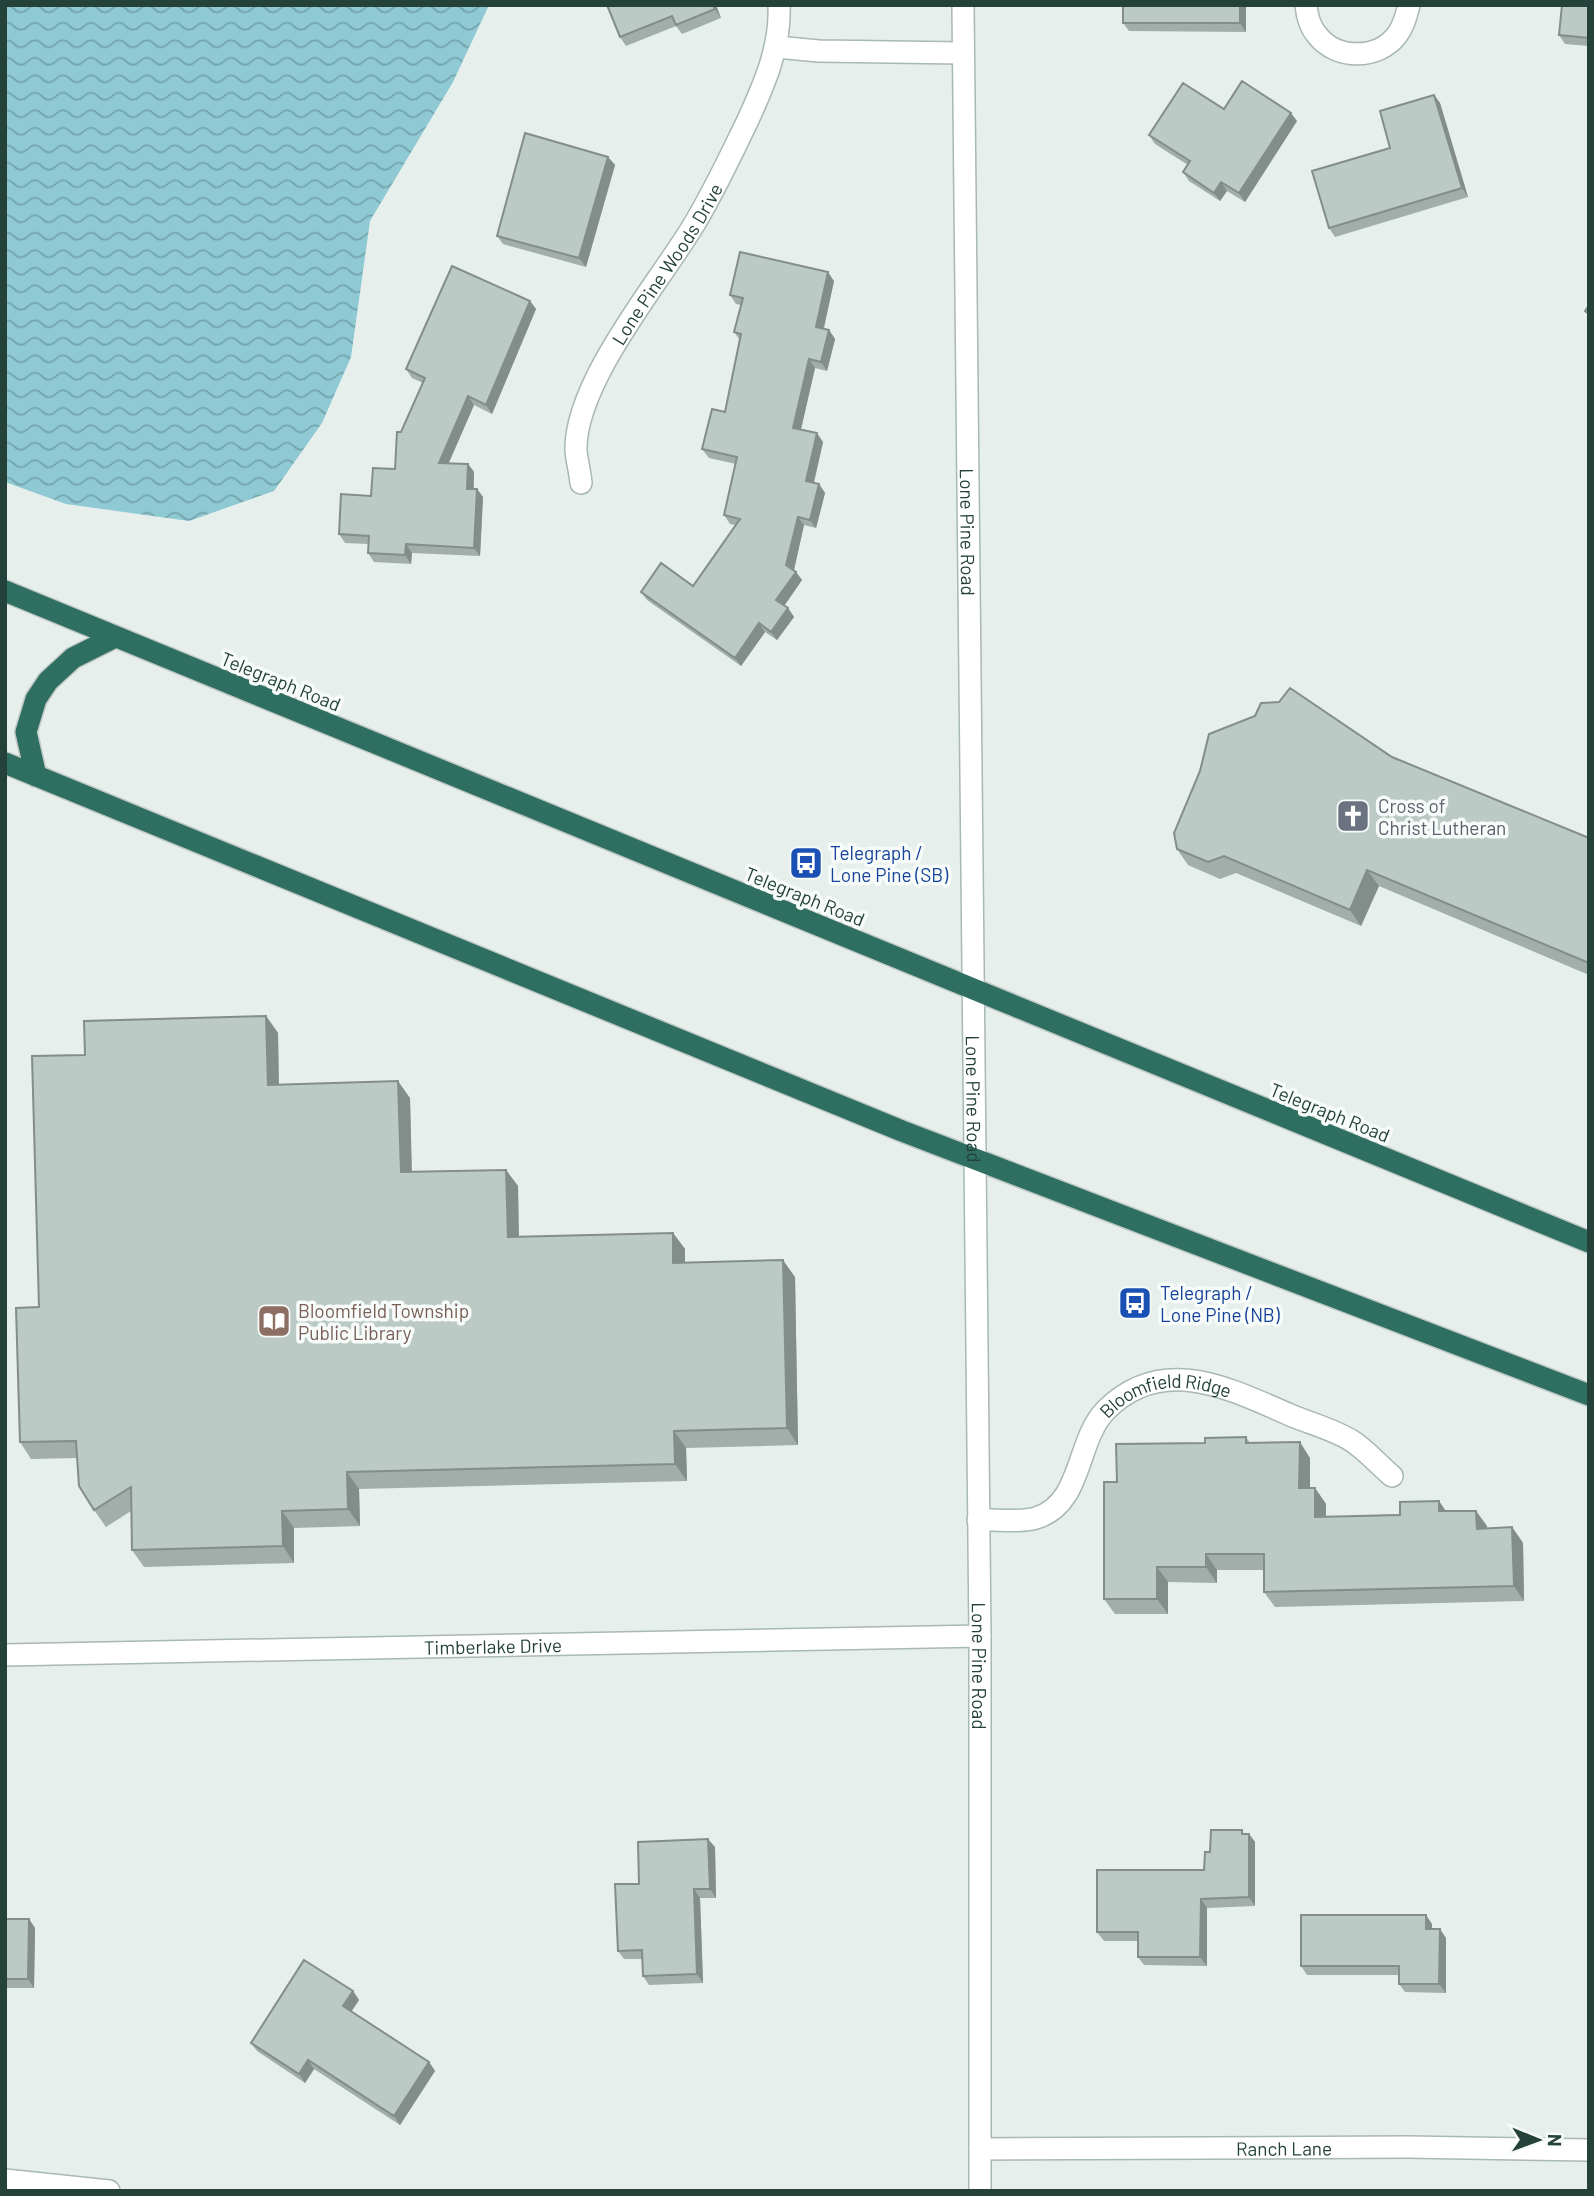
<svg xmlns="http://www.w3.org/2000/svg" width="1594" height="2196" font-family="Barlow,sans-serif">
<defs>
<pattern id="water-waves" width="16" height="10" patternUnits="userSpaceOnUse" patternTransform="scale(1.75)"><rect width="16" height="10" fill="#8ec9d4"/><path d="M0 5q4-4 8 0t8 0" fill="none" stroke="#74a5ad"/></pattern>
</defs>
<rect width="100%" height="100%" fill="#e6efeb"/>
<!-- water -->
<path fill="url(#water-waves)" d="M 5,5 L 489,5 L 453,82 L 370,221 L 351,357 L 322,423 L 274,491 L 189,521 L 66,504 L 5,482 Z"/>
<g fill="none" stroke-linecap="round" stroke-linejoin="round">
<defs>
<g id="minor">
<path id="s1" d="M 963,5 L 980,1636 L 980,2191"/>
<path d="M 1306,5 C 1307,16 1310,27 1317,35 C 1336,60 1378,60 1397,35 C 1404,26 1406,16 1409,5"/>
<path d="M 776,47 L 819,51 L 963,53"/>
<path id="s2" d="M 581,483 C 580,472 577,461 576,451 C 574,385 655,287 690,231 C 712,196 729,159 747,122 C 764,85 781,47 779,5"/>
<path id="s3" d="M 978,1520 C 996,1519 1019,1523 1036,1518 C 1083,1504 1076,1440 1106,1410 C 1162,1354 1228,1388 1288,1414 C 1308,1423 1333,1429 1352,1441 C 1366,1450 1379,1465 1392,1476"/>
<path id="s4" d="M 5,1655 L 980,1636"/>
<path id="s5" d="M 980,2149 L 1408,2147 L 1589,2150"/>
<path d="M 5,2180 L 109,2191"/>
</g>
<path id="highway" d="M 5,591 L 1589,1242
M 5,763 L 902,1131 L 1589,1395
M 36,776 L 26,732 L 36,699 L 48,681 L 73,658 L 115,637"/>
</defs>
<!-- minor casing -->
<use href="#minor" stroke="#a8b8b2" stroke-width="24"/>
<!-- highway casing -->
<use href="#highway" stroke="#c2cac8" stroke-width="24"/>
<!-- minor -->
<use href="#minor" stroke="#fff" stroke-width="21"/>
<!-- highway -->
<use href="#highway" stroke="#2f6f62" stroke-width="21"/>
</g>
<!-- wall -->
<path fill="#a1aea9" d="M 607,5 L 716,5 L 721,18 L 682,34 L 676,26 L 626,46 L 620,37 Z
M 1123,5 L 1246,5 L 1246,32 L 1129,31 L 1123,23 Z
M 1589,5 L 1589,46 L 1565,44 L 1559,35 Z
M 1434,95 L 1440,103 L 1468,197 L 1335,237 L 1329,228 L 1390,148 Z
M 1224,109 L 1297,121 L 1245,202 L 1227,191 L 1220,201 L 1189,181 L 1183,172 L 1188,165 L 1155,144 L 1149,135 Z
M 608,157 L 615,165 L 586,267 L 503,244 L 497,236 Z
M 834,281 L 824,329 L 829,330 L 835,339 L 827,371 L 815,368 L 801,430 L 823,442 L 814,483 L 819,484 L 825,493 L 816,528 L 804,525 L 794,570 L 802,580 L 784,606 L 788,608 L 794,617 L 777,640 L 765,632 L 741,666 L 647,600 L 641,592 L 693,586 L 736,525 L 730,524 L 724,515 L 736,464 L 709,458 L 702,449 L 725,412 L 740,340 L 734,332 L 741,305 L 736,304 L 730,295 Z
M 530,301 L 536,309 L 492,414 L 474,405 L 449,463 L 468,464 L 474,472 L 474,489 L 477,489 L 483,497 L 480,556 L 412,553 L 411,564 L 374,562 L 368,553 L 369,544 L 345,543 L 339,534 L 395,469 L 401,432 L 423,383 L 412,378 L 406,369 Z
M 1392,757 L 1589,838 L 1589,975 L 1379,886 L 1361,926 L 1236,873 L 1220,879 L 1188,865 L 1177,849 Z
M 266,1016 L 278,1033 L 279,1084 L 410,1098 L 412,1172 L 506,1170 L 518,1186 L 519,1237 L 673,1233 L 685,1249 L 685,1262 L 795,1277 L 798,1445 L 686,1448 L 687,1481 L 359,1489 L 360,1526 L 294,1528 L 294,1563 L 144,1567 L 132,1550 L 131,1511 L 106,1527 L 94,1510 L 77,1458 L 31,1459 L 20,1442 L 39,1307 L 85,1055 Z
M 1246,1437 L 1250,1443 L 1310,1458 L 1310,1488 L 1315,1488 L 1326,1504 L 1326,1517 L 1476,1511 L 1487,1526 L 1487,1528 L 1512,1527 L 1523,1543 L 1524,1601 L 1275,1607 L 1264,1592 L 1264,1570 L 1217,1570 L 1217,1583 L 1168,1582 L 1168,1614 L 1115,1614 L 1104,1599 L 1117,1482 Z
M 1242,1830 L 1244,1834 L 1249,1834 L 1255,1842 L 1255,1906 L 1207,1908 L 1207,1966 L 1144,1965 L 1138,1957 L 1138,1941 L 1104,1941 L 1097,1932 L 1204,1870 L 1210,1852 Z
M 715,1847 L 716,1898 L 700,1898 L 703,1983 L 649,1985 L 643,1976 L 642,1959 L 624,1959 L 618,1951 L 639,1884 Z
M 5,1919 L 29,1919 L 35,1928 L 34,1988 L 5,1988 Z
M 1432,1924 L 1432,1929 L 1446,1938 L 1446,1993 L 1405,1992 L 1399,1984 L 1399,1975 L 1307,1975 L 1301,1966 Z
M 353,1991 L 359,2000 L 351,2012 L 429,2062 L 435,2071 L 400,2125 L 314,2069 L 305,2083 L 257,2051 L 251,2043 Z"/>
<!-- shaded-wall -->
<path fill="#838d89" d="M 713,5 L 716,5 L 721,18 L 715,9 Z
M 1240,5 L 1246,5 L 1246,32 L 1240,23 Z
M 1434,95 L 1440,103 L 1468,197 L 1462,188 Z
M 1291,113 L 1297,121 L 1245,202 L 1239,193 Z
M 608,157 L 615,165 L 586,267 L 579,258 Z
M 1221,182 L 1227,191 L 1220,201 L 1214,193 Z
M 828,272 L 834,281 L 822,335 L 816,327 Z
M 530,301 L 536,309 L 492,414 L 486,405 Z
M 829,330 L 835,339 L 827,371 L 821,362 Z
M 809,359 L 815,368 L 799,437 L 793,428 Z
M 468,396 L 474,405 L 445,471 L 439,463 Z
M 817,433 L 823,442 L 812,490 L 806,481 Z
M 468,464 L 474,472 L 473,497 L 467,489 Z
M 819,484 L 825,493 L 816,528 L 810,520 Z
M 477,489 L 483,497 L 480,556 L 474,548 Z
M 798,517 L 804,525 L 793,574 L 786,565 Z
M 406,544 L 412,553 L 411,564 L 405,555 Z
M 796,572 L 802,580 L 782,609 L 776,600 Z
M 788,608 L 794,617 L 777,640 L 771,632 Z
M 759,623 L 765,632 L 741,666 L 735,658 Z
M 1367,870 L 1379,886 L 1361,926 L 1350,910 Z
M 266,1016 L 278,1033 L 279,1102 L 268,1085 Z
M 398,1081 L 410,1098 L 412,1189 L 401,1172 Z
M 506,1170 L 518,1186 L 519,1254 L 508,1237 Z
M 673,1233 L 685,1249 L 685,1279 L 673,1263 Z
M 783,1260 L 795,1277 L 798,1445 L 787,1428 Z
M 674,1431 L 686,1448 L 687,1481 L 675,1464 Z
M 1300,1442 L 1310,1458 L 1310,1504 L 1299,1488 Z
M 347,1472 L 359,1489 L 360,1526 L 348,1509 Z
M 1315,1488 L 1326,1504 L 1326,1533 L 1315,1517 Z
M 1439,1501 L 1450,1517 L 1439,1511 Z
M 282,1511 L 294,1528 L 294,1563 L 283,1546 Z
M 1476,1511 L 1487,1526 L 1488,1544 L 1477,1529 Z
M 1512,1527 L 1523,1543 L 1524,1601 L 1514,1586 Z
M 1206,1554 L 1217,1570 L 1217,1583 L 1206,1567 Z
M 1157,1567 L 1168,1582 L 1168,1614 L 1157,1599 Z
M 1249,1834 L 1255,1842 L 1255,1906 L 1249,1897 Z
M 708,1839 L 715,1847 L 716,1898 L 710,1889 Z
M 694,1889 L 700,1898 L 703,1983 L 697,1974 Z
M 1201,1899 L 1207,1908 L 1207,1966 L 1200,1957 Z
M 1426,1915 L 1432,1924 L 1432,1938 L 1426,1929 Z
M 29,1919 L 35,1928 L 34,1988 L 28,1979 Z
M 1440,1929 L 1446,1938 L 1446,1993 L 1439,1984 Z
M 353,1991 L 359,2000 L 349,2015 L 343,2006 Z
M 308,2060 L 314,2069 L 305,2083 L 299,2074 Z
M 429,2062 L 435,2071 L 400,2125 L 394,2116 Z"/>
<!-- building -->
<path fill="#bbcac4" stroke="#838d89" stroke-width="2" d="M 607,5 L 713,5 L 715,9 L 676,25 L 672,16 L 620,37 Z
M 1123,5 L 1240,5 L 1240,23 L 1123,23 Z
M 1562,5 L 1589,5 L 1589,38 L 1559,35 Z
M 1242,81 L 1291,113 L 1239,193 L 1221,182 L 1214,193 L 1183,172 L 1190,161 L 1149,135 L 1183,83 L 1224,109 Z
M 1434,95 L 1462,188 L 1329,228 L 1312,171 L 1390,148 L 1380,111 Z
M 525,133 L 608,157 L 579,258 L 497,236 Z
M 740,252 L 828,272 L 816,327 L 829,330 L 821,362 L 809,359 L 793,428 L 817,433 L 806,481 L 819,484 L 810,520 L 798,517 L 786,565 L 796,572 L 776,600 L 788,608 L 771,632 L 759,623 L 735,658 L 641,592 L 661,563 L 693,586 L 740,519 L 724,515 L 737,457 L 702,449 L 712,409 L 725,412 L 741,334 L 734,332 L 743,298 L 730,295 Z
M 452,266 L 530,301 L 486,405 L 468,396 L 439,463 L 468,464 L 467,489 L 477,489 L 474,548 L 406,544 L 405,555 L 368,553 L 369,536 L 339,534 L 341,494 L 371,496 L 373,468 L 395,469 L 397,432 L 401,432 L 425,378 L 406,369 Z
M 1589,305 L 1589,314 L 1585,311 Z
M 1290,688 L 1392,757 L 1589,838 L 1589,963 L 1367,870 L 1350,910 L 1224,856 L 1208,862 L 1177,849 L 1174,833 L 1200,771 L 1209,734 L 1255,716 L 1261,703 L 1279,702 Z
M 266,1016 L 268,1085 L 398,1081 L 401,1172 L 506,1170 L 508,1237 L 673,1233 L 673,1263 L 783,1260 L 787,1428 L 674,1431 L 675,1464 L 347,1472 L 348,1509 L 282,1511 L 283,1546 L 132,1550 L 131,1487 L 94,1510 L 79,1486 L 76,1441 L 20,1442 L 16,1308 L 39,1307 L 32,1056 L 85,1055 L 84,1021 Z
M 1246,1437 L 1246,1443 L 1300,1442 L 1299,1488 L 1315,1488 L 1315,1517 L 1400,1515 L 1400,1502 L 1439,1501 L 1439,1511 L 1476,1511 L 1477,1529 L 1512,1527 L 1514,1586 L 1264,1592 L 1264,1554 L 1206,1554 L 1206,1567 L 1157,1567 L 1157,1599 L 1104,1599 L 1104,1482 L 1117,1482 L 1116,1444 L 1205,1443 L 1205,1438 Z
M 1211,1830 L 1242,1830 L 1242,1834 L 1249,1834 L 1249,1897 L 1201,1899 L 1200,1957 L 1138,1957 L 1138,1932 L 1097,1932 L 1097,1870 L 1204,1870 L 1205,1852 L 1210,1852 Z
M 708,1839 L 710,1889 L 694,1889 L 697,1974 L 643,1976 L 642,1950 L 618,1951 L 615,1884 L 639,1884 L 638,1842 Z
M 1301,1915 L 1426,1915 L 1426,1929 L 1440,1929 L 1439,1984 L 1399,1984 L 1399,1966 L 1301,1966 Z
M 5,1919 L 29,1919 L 28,1979 L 5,1979 Z
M 304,1960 L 353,1991 L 343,2006 L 429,2062 L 394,2116 L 308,2060 L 299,2074 L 251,2043 Z"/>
<!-- icons -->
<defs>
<symbol id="church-square" viewBox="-11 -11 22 22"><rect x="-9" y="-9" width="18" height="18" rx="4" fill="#6b7280" stroke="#f7fbf9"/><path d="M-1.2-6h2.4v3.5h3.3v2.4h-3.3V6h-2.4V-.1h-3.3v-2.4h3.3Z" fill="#fff"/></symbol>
<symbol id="bus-square" viewBox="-11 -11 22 22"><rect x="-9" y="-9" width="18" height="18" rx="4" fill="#1a4fb4" stroke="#f7fbf9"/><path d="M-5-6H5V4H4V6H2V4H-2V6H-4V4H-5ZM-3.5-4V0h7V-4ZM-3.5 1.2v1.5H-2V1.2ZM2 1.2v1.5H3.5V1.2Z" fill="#fff"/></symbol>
<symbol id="library-square" viewBox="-11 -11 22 22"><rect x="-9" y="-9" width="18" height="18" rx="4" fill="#8d6e63" stroke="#f7fbf9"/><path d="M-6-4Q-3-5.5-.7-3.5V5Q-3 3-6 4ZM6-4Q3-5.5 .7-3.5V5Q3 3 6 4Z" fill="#fff"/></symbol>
</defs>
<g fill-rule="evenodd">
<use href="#church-square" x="1334" y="797" width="38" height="38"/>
<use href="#bus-square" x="787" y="844" width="38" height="38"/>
<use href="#bus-square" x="1116" y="1284" width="38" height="38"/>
<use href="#library-square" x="255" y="1302" width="38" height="38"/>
</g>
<g text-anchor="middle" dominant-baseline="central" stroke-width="7" stroke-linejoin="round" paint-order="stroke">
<!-- street labels -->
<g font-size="19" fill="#24423a" stroke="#f7fbf9">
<text stroke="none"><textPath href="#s2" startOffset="243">Lone Pine Woods Drive</textPath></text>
<text stroke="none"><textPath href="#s1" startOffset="527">Lone Pine Road</textPath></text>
<text transform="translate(281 681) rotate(22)">Telegraph Road</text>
<text transform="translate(805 896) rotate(22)">Telegraph Road</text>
<text stroke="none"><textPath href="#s1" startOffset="1094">Lone Pine Road</textPath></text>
<text transform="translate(1330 1112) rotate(22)">Telegraph Road</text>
<text stroke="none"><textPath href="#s3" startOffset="256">Bloomfield Ridge</textPath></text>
<text stroke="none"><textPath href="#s4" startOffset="488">Timberlake Drive</textPath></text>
<text stroke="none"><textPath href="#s1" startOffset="1661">Lone Pine Road</textPath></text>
<text stroke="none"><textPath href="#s5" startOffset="304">Ranch Lane</textPath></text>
</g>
<!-- worship labels -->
<g font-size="19" fill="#5b616d" stroke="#f7fbf9" text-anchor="start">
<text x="1378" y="805">Cross of<tspan x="1378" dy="22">Christ Lutheran</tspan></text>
</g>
<!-- transit labels -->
<g font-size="19" fill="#164399" stroke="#f7fbf9" text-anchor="start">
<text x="830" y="852">Telegraph /<tspan x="830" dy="22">Lone Pine (SB)</tspan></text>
<text x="1160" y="1292">Telegraph /<tspan x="1160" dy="22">Lone Pine (NB)</tspan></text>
</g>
<!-- education labels -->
<g font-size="19" fill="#785e54" stroke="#f7fbf9" text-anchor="start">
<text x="298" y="1310">Bloomfield Township<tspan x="298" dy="22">Public Library</tspan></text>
</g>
</g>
<!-- border -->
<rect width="1594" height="2196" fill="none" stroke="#24423a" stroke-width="14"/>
<!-- north arrow -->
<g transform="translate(1538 2140) rotate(91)" stroke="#f7fbf9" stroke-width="5" paint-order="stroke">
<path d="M0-5L12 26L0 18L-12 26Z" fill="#24423a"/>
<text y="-10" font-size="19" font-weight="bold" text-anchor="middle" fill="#24423a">N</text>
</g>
</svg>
